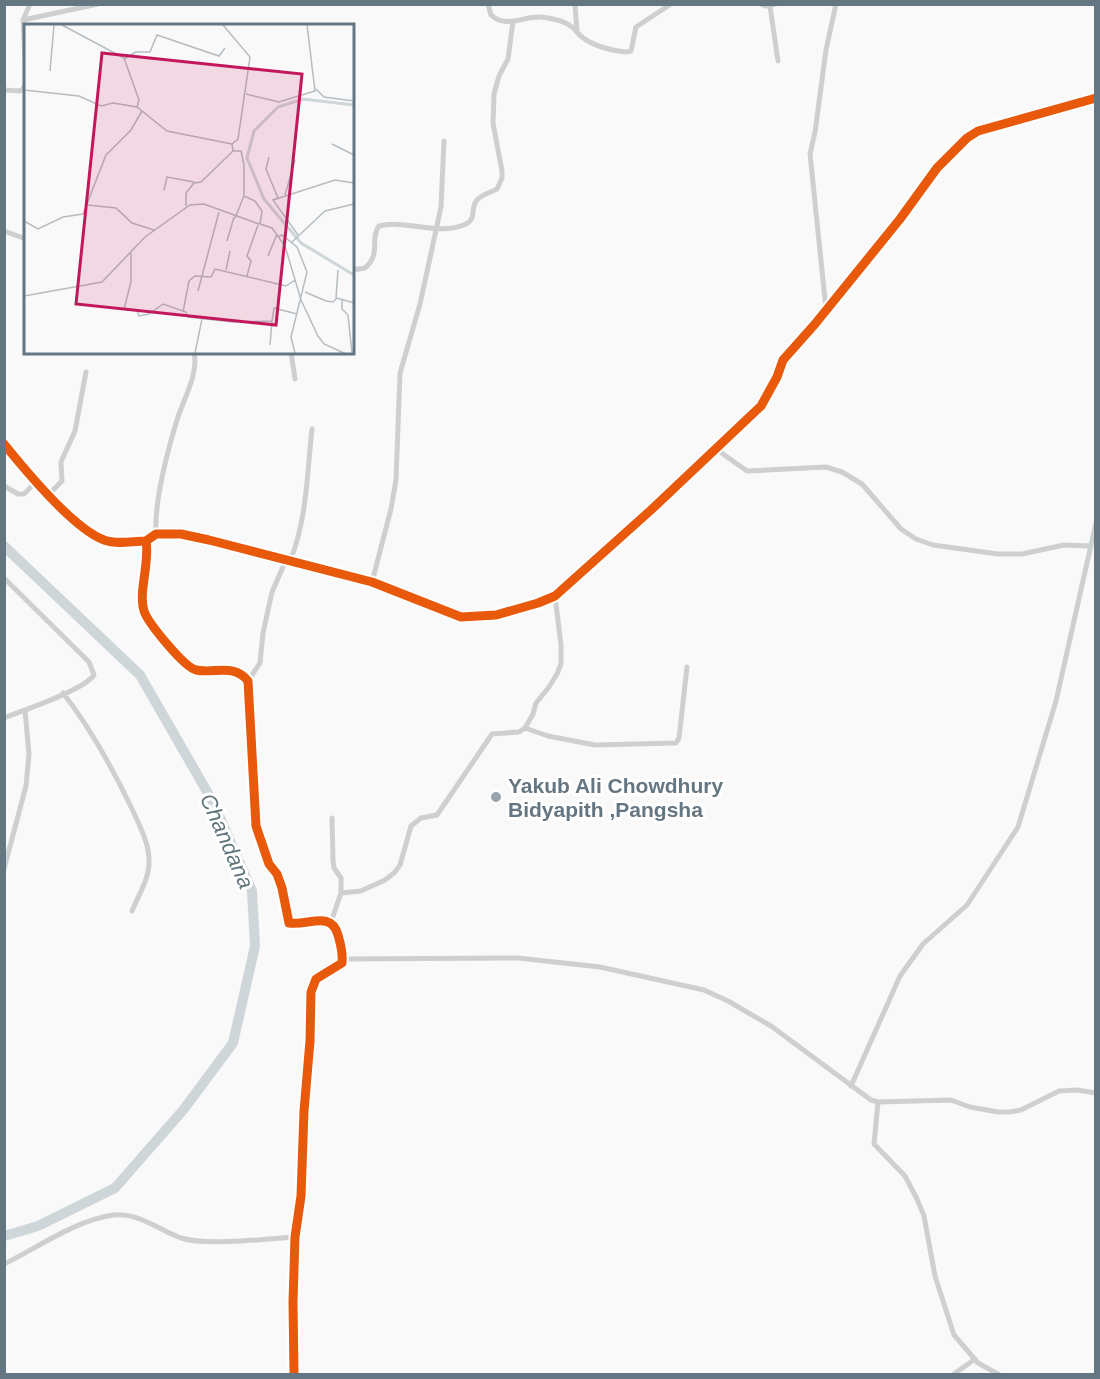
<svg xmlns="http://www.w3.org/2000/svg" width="1100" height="1379" font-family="Helvetica,sans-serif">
<rect width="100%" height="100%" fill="#f9f9f9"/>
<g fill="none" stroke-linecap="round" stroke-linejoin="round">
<!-- river -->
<path stroke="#ced6d9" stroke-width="10" d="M 4,546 L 140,675 L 213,802 L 252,891 L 255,946 L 233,1043 L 184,1109 L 115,1188 L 38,1226 L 4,1236"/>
<!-- minor -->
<path stroke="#cecfd0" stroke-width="5" d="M 488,4 L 491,15 C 506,29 523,16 541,17 C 550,18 565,21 572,27 C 576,30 578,34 582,37 C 593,46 613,51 626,52 L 631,51 L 636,27 L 671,4
M 575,4 L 577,31
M 761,4 L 765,6 L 776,4
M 770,6 L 778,61
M 23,20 L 30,4
M 26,75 L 23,20 L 98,4
M 4,90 L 20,91 L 24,88 L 26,81
M 4,231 L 26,239
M 352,270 L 365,268 C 382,253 369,240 379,226 C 406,219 439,237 466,224 C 477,219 470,207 477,200 C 481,195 491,192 497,189 L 502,178 L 502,171 L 493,123 L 494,94 L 499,76 L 508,59 L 513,21
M 826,309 L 810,154 L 815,132 L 826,50 L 836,4
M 291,352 L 295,379
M 4,444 C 25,470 74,529 104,540 C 117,545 132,541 146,541 C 150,563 138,592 144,611 C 148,623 184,667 196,670 C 215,674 234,663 248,681 L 256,826 L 269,864 L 277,874 L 282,888 L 289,923 C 308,926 331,910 338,935 C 341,945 343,953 342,963 L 316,979 L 311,992 L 310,1041 L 304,1111 L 301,1196 L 295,1237 L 293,1302 L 294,1374
M 716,449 L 747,471 L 826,467 L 842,472 L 862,484 L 901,529 L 916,539 L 933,545 L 998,554 L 1022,554 L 1064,545 L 1090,546
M 4,486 L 18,494 L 24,494 L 37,481
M 49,494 L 62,481 L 61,462 L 75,431 L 86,372
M 156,534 C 154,500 167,453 177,420 C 183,400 199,374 194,352
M 146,541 L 156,534 L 181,534 L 209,540 L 372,582 L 461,617 L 496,615 L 538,603 L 555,596 L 651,510 L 761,406 L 777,377 L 783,360 L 815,324 L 900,219 L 937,168 L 967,138 L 978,131 L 1096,98
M 290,561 C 307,520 307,473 312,429
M 4,578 L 89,662 L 94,675 C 84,690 24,710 4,718
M 372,582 L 391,509 L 396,480 L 400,373 L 420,304 L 441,207 L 444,141
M 248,681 L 260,663 L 263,633 L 272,592 L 286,560
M 63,693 C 92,730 113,769 133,811 C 140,827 150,845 149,863 C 149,879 138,896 132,911
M 525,728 L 548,736 L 595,745 L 676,743 L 679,738 L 687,667
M 332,818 L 333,860 L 334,868 L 341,878 L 341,893
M 4,869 L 26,786 L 29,754 L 25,710
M 331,922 L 341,893 L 361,891 L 385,880 L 394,873 L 400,865 L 411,826 L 421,818 L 437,815 L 492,734 L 519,732 L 525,728 L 533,714 L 536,703 L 549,687 L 557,674 L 561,664 L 561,645 L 555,596
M 343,959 L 518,958 L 600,967 L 704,990 L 728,1001 L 771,1026 L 871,1100 L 878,1102 L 951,1100 L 970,1107 L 998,1112 L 1010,1112 L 1021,1110 L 1059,1091 L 1077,1090 L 1096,1093
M 851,1086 L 900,976 L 923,944 L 967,905 L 1018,827 L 1056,701 L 1096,523
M 878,1102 L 874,1144 L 905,1176 L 917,1199 L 924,1216 L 935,1276 L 954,1335 L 978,1363 L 998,1374
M 4,1264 C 37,1248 76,1220 113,1215 C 138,1212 159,1230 181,1238 C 207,1246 267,1239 295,1237
M 954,1374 L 975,1359"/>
<defs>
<path id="cycleway" d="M 4,444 C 25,470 74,529 104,540 C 117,545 132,541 146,541 C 150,563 138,592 144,611 C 148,623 184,667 196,670 C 215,674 234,663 248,681 L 256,826 L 269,864 L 277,874 L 282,888 L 289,923 C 308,926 331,910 338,935 C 341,945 343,953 342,963 L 316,979 L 311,992 L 310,1041 L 304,1111 L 301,1196 L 295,1237 L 293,1302 L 294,1374
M 146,541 L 156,534 L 181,534 L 209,540 L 372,582 L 461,617 L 496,615 L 538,603 L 555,596 L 651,510 L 761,406 L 777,377 L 783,360 L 815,324 L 900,219 L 937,168 L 967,138 L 978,131 L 1096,98"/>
</defs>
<!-- cycleway casing -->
<use href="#cycleway" stroke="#fff" stroke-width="13"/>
<!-- cycleway -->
<use href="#cycleway" stroke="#e8590c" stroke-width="9"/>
</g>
<!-- markers -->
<circle fill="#99a4ac" stroke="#fff" stroke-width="2" cx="496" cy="797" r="6"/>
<g text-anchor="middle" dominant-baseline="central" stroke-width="6" stroke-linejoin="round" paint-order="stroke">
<!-- poi labels -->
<g font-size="21" font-weight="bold" fill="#657683" stroke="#fff" text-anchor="start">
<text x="508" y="785">Yakub Ali Chowdhury<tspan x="508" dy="24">Bidyapith ,Pangsha</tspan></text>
</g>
<!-- water labels -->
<g font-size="22" font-style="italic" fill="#60757c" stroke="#fff">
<text transform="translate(227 841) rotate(66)">Chandana</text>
</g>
</g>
<!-- overview -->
<g transform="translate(24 24)">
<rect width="330" height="330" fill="#f9f9f9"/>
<path fill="none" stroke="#ced6d9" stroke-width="3" d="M 330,81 L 279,75 L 254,83 L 230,107 L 223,134 L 240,175 L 277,219 L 330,251"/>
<path fill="none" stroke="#b5bdc3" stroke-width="1.5" d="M 38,1 L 100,34 L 115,76 L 113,83M 199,1 L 226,33 L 214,115 L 208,120 L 209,127 L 217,127 L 220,141 L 220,172 L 231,177 L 238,187 L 236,200 L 248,204 L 261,222 L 277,276 L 294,312 L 300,320 L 320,329M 100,35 L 112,28 L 126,28 L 133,11 L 195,32 L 201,24M 26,47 L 30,1M 292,65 L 300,73 L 330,77M 0,66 L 55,72 L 77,82 L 89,79 L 113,83 L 143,107 L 208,120M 222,70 L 255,78 L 291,67 L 283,1M 308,120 L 330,131M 245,133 L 242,145 L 254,174M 140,166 L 143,153 L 170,158M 261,171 L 271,136M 64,181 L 92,184 L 108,199 L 130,206M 162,182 L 162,169 L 170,159 L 177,158 L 209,127M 211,194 L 220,172M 0,197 L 14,205 L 39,193 L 59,190 L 82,131 L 107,106 L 118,87M 274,211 L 249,176 L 311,156 L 330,159M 254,213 L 258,211 L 273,223 L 283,248 L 267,313 L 271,329M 203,217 L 210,193M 268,218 L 301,187 L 330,180M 107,229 L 107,258 L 100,285 L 113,286 L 115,292 L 125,290 L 139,280 L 162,288 L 164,293 L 209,298 L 248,297 L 250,284 L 273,290M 244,232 L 253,210M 202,246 L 206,227M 223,252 L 227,237 L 223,232 L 234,201M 174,267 L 195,188M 281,268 L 302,277 L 309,278 L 313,274 L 330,279M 0,272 L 78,258 L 121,213 L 166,181 L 180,180 L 235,200M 312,274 L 314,246M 318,276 L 318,285 L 324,291 L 328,329M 159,288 L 165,257 L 171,252 L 187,253 L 191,245 L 262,262 L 271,256M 246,321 L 248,297M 171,329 L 178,295"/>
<path fill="#c2185b" fill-opacity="0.15" stroke="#c2185b" stroke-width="3" d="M 78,29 L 278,50 L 252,301 L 52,280 Z"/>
<rect width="330" height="330" fill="none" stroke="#657683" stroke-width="3"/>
</g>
<!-- border -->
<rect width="1100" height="1379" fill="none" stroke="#657683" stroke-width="12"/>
</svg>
